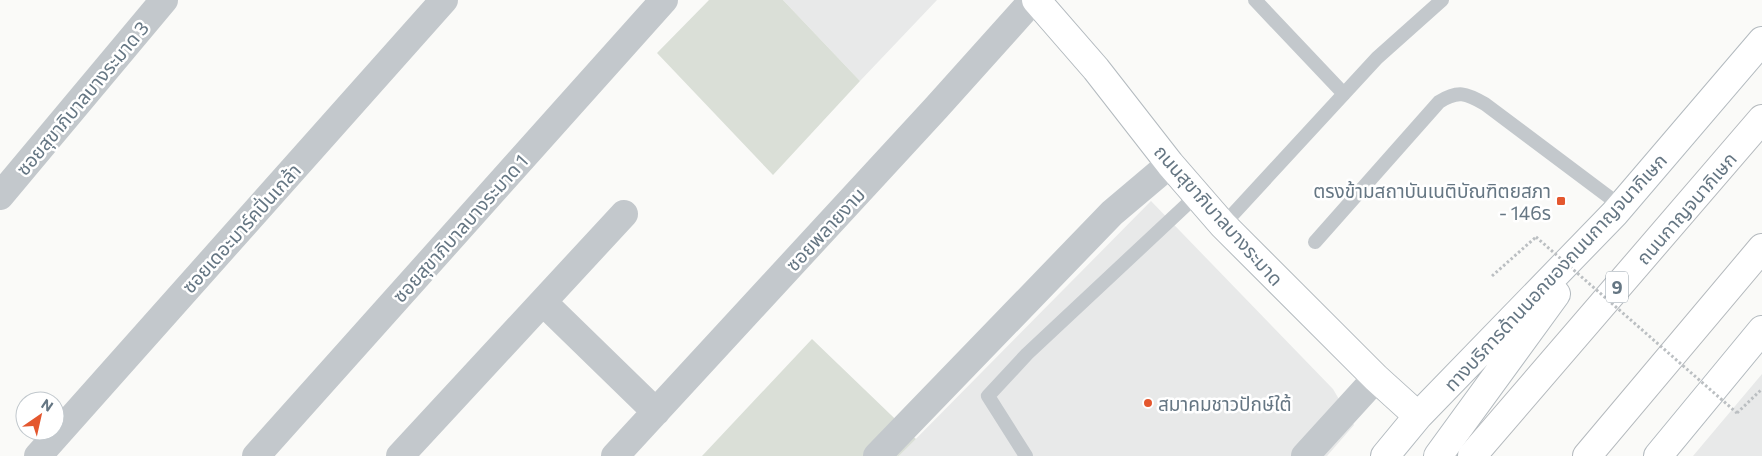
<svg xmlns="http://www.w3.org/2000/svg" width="1762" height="456" font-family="Commissioner,'Noto Sans Thai',sans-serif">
<rect width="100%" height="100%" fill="#fafaf8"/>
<!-- built -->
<path fill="#e8e9e9" d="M 783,0 L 937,0 L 860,81 Z
M 1151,201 L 1333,389 L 1354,425 L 1327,456 L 899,456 Z
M 1762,374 L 1762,456 L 1693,456 Z"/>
<!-- green -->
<path fill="#dadfd7" d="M 709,0 L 783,0 L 860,81 L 773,175 L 657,53 Z
M 812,339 L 916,439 L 899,456 L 702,456 Z"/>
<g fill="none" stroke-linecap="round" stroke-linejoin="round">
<defs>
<path id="secondary" d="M 1036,0 L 1096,69 L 1170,164 L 1223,225 L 1376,378 L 1418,416
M 1385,456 L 1418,416 L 1615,213 L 1762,41
M 1438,456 L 1556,294
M 1658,456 L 1762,330"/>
<path id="highway" d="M 1472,456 L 1762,119
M 1587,456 L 1762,248"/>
</defs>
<!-- secondary casing -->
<use href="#secondary" stroke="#b3babf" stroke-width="30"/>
<!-- highway casing -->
<use href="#highway" stroke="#b4b9bd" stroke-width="30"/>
<!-- path -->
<path stroke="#bbbfc2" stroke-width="3" stroke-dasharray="2.5 2.5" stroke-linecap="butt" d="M 1492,276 L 1536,237
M 1737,413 L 1762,389"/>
<!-- lane -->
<path stroke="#c3c8cc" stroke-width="14" d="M 1255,0 L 1344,94
M 1223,225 L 1377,58 L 1442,0
M 1315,242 L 1439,102 C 1458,90 1466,93 1485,104 L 1621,206
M 1026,456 L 988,396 L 1027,354 L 1197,195"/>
<!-- street -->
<path stroke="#c3c8cc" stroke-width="28" d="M 0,196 L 164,0
M 543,302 L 656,412
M 38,456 L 444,0
M 256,456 L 664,0
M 400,456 L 624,214
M 615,456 L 936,108 L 1033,0
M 877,456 L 1112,213 L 1170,164
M 1305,456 L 1376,378"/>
<!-- secondary -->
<use href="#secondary" stroke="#fff" stroke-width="28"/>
<!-- highway -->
<use href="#highway" stroke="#fff" stroke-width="28"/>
<!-- path-bridge -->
<path stroke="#bbbfc2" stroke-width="3" stroke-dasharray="2.5 2.5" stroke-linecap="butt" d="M 1536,237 L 1737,413"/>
</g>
<!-- markers -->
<g fill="#e4572e" stroke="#fff" stroke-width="2">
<rect x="1556" y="196" width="10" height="10" rx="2.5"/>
<circle cx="1148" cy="403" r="5"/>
</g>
<g text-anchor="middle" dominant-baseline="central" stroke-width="5" stroke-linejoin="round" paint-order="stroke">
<!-- shield labels -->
<rect fill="#fff" stroke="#939fa8" stroke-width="1" x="1606" y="271.5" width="22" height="31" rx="4"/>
<g font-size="18" font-weight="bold" fill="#657683">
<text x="1617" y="287">9</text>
</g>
<!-- street labels -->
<g font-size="19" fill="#657683" stroke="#fff">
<text transform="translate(82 98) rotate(-50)">ซอยสุขาภิบาลบางระมาด 3</text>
<text transform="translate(1686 208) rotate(-49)">ถนนกาญจนาภิเษก</text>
<text transform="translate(1219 215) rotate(48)">ถนนสุขาภิบาลบางระมาด</text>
<text transform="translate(241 228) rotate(-48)">ซอยเดอะมาร์คปิ่นเกล้า</text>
<text transform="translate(460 228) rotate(-48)">ซอยสุขาภิบาลบางระมาด 1</text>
<text transform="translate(825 229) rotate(-47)">ซอยพลายงาม</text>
<text transform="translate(1555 272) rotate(-47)">ทางบริการด้านนอกของถนนกาญจนาภิเษก</text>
</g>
<!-- poi labels -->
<g font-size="19" fill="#657683" stroke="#fff" text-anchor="end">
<text x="1551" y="190">ตรงข้ามสถาบันเนติบัณฑิตยสภา<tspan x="1551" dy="22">- 146ร</tspan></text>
<text x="1158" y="403" text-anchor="start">สมาคมชาวปักษ์ใต้</text>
</g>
</g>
<!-- north arrow -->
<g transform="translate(40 416) rotate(34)"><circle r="24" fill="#ffffff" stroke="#c1c8cd"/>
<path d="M0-4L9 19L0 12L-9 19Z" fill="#e4572e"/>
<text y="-8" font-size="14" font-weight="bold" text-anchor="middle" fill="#657683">N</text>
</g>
</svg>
